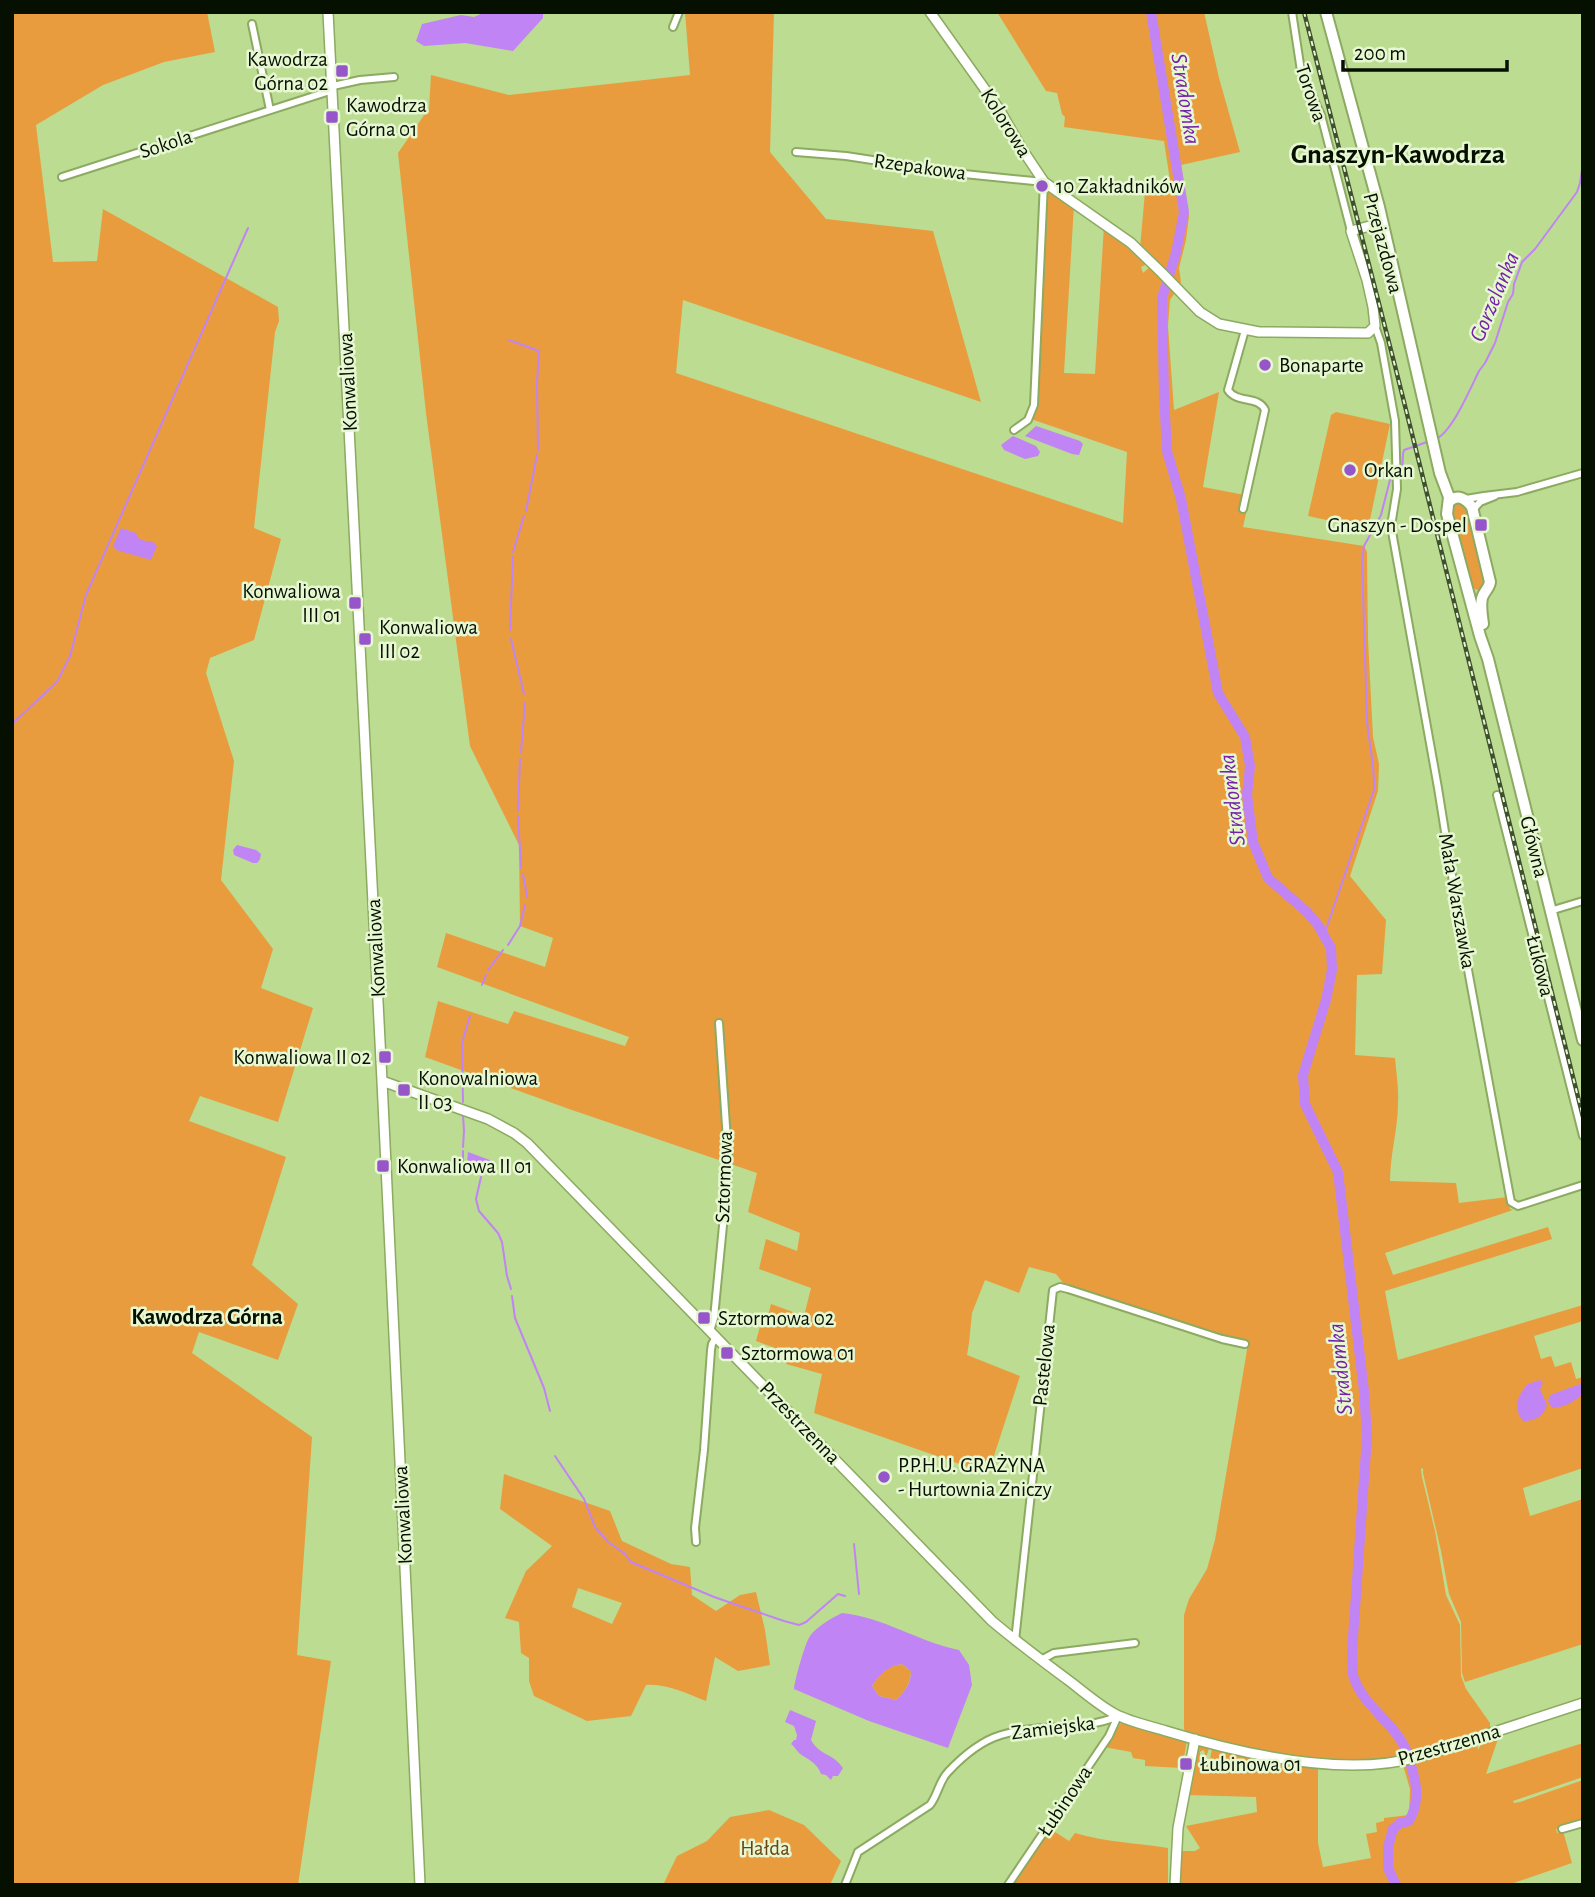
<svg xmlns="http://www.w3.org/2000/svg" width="1595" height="1897" font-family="'Alegreya Sans',sans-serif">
<rect width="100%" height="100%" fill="#bbdc91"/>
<!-- green -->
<path fill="#e99c3e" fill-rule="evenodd" d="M 12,12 L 207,12 L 215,52 L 164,62 L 103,85 L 36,125 L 53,262 L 97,261 L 103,209 L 278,307 L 279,321 L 275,332 L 254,528 L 281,539 L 254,640 L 210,658 L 206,673 L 234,761 L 221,880 L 273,949 L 261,988 L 313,1008 L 278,1122 L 200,1096 L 189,1121 L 286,1157 L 252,1265 L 298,1304 L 278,1360 L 199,1332 L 192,1353 L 312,1437 L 297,1655 L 331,1661 L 298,1885 L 12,1885 Z
M 685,12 L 774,12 L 770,152 L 826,219 L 933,231 L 981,402 L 683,300 L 676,373 L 1123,523 L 1127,452 L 1031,419 L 1046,191 L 1049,190 L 1074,205 L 1064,373 L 1095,374 L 1104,225 L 1149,263 L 1141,267 L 1143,273 L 1152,265 L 1176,291 L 1170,300 L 1168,326 L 1174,410 L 1219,392 L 1203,487 L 1250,496 L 1243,527 L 1364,546 L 1367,552 L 1368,640 L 1373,737 L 1379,764 L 1378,791 L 1350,876 L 1386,920 L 1382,974 L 1357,975 L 1355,1055 L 1395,1058 C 1396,1072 1399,1088 1398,1103 C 1398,1129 1390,1154 1390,1181 L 1456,1183 L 1459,1203 L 1508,1197 L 1510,1209 L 1513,1210 L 1385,1253 L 1393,1275 L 1548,1227 L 1552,1239 L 1385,1291 L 1398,1360 L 1583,1305 L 1583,1321 L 1534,1336 L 1541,1359 L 1551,1356 L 1555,1367 L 1571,1362 L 1576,1379 L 1583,1377 L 1583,1468 L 1523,1488 L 1530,1516 L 1583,1499 L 1583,1644 L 1465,1682 L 1462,1673 L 1461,1622 L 1449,1594 L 1441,1551 L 1423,1473 L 1423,1468 L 1421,1469 L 1422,1477 L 1435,1531 L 1446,1595 L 1460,1625 L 1461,1676 L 1466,1689 L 1490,1723 L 1490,1729 L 1430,1749 L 1393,1759 L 1363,1760 L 1313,1759 L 1278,1755 L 1232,1745 L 1186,1732 L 1184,1729 L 1184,1615 L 1189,1599 L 1207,1569 L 1215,1540 L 1247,1350 L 1245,1344 L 1068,1289 L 1056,1274 L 1029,1267 L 1019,1293 L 985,1280 L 972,1313 L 969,1343 L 967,1355 L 1020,1376 L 988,1474 L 814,1413 L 822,1374 L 786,1364 L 789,1353 L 756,1341 L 763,1316 L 768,1316 L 771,1304 L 804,1316 L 811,1288 L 759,1269 L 766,1239 L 797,1251 L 800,1233 L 748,1212 L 757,1173 L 569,1109 L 425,1057 L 438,1001 L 508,1024 L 514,1011 L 625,1046 L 629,1037 L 437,967 L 446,933 L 545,967 L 553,938 L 520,926 L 519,845 L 470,746 L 426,413 L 398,153 L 429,108 L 431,75 L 509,95 L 690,75 Z
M 997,12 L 1204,12 L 1219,78 L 1240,152 L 1181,165 L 1189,216 L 1186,240 L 1179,268 L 1181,282 L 1179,286 L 1140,248 L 1145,192 L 1172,194 L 1164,141 L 1064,127 L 1065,117 L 1062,114 L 1057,93 L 1046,91 Z
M 1336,412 L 1390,424 L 1368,529 L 1308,516 L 1331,415 Z
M 1458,501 L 1465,504 L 1470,514 L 1487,577 L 1481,591 L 1472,588 L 1450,514 L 1451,506 Z
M 504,1474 L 610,1511 L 622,1541 L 671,1564 L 690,1567 L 692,1595 L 716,1611 L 740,1595 L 756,1592 L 765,1630 L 770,1665 L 738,1671 L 715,1657 L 706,1701 C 688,1694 666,1683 646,1685 L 631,1716 L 587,1721 L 534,1696 L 529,1681 L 529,1658 L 521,1653 L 519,1622 L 505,1618 L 526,1571 L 552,1546 L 500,1509 ZM 578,1588 L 622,1603 L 612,1624 L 572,1607 Z
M 902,1664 L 911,1671 C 910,1685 905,1691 896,1700 L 879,1696 L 872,1686 C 880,1674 887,1666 902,1664 Z
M 1124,1722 L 1187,1741 L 1182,1768 L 1145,1766 L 1145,1760 L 1133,1758 L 1131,1752 L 1104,1747 L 1121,1723 Z
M 1500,1733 L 1486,1774 L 1583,1743 L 1583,1777 L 1513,1801 L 1514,1803 L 1520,1802 L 1583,1780 L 1583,1820 L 1556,1829 L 1557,1833 L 1563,1831 L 1572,1863 L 1508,1885 L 1178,1885 L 1178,1851 L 1195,1851 L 1200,1848 L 1186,1826 L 1257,1812 L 1256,1797 L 1187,1795 L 1198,1746 L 1200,1744 L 1209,1748 L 1207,1755 L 1204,1756 L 1205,1752 L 1203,1750 L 1200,1752 L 1200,1758 L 1210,1760 L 1212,1748 L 1318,1765 L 1318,1843 L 1323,1867 L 1371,1858 L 1366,1834 L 1377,1832 L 1376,1823 L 1384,1821 L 1384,1818 L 1409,1815 L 1410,1789 L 1403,1765 L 1477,1742 L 1478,1750 L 1484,1739 Z
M 769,1810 L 804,1825 L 841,1861 L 830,1885 L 663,1885 L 677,1856 L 707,1841 L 730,1817 Z
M 1049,1828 L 1069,1841 L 1075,1833 C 1105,1842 1137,1843 1168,1848 L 1168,1885 L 1010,1885 Z"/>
<!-- water -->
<path fill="#c184f5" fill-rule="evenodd" d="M 485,12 L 543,12 L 543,18 L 513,51 L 465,43 L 424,46 L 416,41 L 422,24 L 461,15 L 474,17 Z
M 1036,426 L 1080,441 L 1083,444 L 1079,455 L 1072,454 L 1025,436 Z
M 1013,436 L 1036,446 L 1040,452 L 1038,456 L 1025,459 L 1004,450 L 1001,445 Z
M 121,528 L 136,533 L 139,539 L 149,542 L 151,541 L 157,546 L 151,560 L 116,550 L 113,546 Z
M 237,845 L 256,850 L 261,854 L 260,859 L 257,863 L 253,863 L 234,855 L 233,850 Z
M 468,1152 L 495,1162 L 492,1173 L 489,1174 L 467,1163 Z
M 1540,1380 L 1543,1383 L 1540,1389 L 1547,1405 C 1542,1419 1537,1418 1524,1422 C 1512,1409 1517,1396 1528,1384 Z
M 1583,1383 L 1583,1394 C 1575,1401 1563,1408 1552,1408 L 1548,1401 L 1550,1395 Z
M 842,1613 C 883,1617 919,1642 959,1650 L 969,1665 L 972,1685 L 948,1748 L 869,1721 L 794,1689 C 795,1679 805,1643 810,1636 C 817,1626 832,1618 842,1613 ZM 902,1664 L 911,1671 C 911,1684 905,1691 896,1700 L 879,1696 L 872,1686 C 880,1674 888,1666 902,1664 Z
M 790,1710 L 816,1721 L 811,1740 C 820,1756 833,1753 843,1768 L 838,1776 L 833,1776 L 831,1780 L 826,1775 L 821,1774 C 817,1762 808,1760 799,1753 C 796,1750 794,1746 791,1744 L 794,1740 L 796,1740 L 797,1735 L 794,1726 L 785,1722 Z"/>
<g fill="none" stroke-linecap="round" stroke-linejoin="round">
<!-- stream -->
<path stroke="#c184f5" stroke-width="2" d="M 509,340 L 539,351 L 537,383 L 538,450
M 1435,439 C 1451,435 1471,387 1479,371 L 1485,363 L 1495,343 L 1508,302 L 1513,294 L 1514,284 L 1522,262 L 1535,249 L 1577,192 L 1580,183 L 1583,164
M 1400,471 C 1405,464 1401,457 1404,450 L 1427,442
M 526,511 L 537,455
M 513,552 L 524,516
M 510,630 L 513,557
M 511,639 L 524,694
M 12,724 L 57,682 L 70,656 L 86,595 L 248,228
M 521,752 L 525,703
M 518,811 L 520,759
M 518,816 L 521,868
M 523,874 L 527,897
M 1324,935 L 1374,790 C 1375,766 1369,744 1367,721 L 1362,561 L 1364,546 L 1381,515 L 1391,476 L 1395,474
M 508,945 L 520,926 L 525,905
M 488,970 L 503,950
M 482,985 L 486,975
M 463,1102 L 462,1043 L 470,1016
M 463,1147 L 464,1131 L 463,1115
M 463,1165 L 463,1151
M 481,1177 L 476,1199 L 479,1211 L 498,1233 L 502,1242 L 507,1276 L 511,1289
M 512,1296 L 515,1318 L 544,1388 L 550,1411
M 555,1456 L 584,1499 L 595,1527 L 608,1542 L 624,1553 L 631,1562 L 714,1597 L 784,1621 L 799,1625 L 806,1622 L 838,1594 L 845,1596
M 854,1544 L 859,1594"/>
<!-- river -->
<path stroke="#c184f5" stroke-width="10" d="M 1151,12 L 1184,212 L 1176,253 L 1162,298 L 1164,396 L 1167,451 L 1181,499 L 1218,693 L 1245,737 L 1250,766 L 1247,795 L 1253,842 L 1268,878 L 1307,912 L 1318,925 L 1331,948 L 1332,970 L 1326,1000 L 1303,1075 L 1305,1104 L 1338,1172 L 1364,1391 L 1367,1436 L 1352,1652 C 1353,1659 1352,1668 1353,1675 C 1362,1707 1398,1724 1408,1755
M 1396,1885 L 1388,1868 L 1388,1847 L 1393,1829 L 1400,1823 L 1409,1821 C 1421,1800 1416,1780 1409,1759"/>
<defs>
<path id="street" d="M 1292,12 L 1301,71 L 1321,115 L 1351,231
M 252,24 L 270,110
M 673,27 L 679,12
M 333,86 L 360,80 L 394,77
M 796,152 L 846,156 L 964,174 L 1044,182 L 1034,405 L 1028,420 L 1014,430
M 62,177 L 333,90
M 1375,326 L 1381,343 L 1395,421 L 1397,489 L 1391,526 L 1438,788 L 1461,932 L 1510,1197 L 1511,1202 L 1518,1206 L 1583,1185
M 1466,499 L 1484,496 L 1517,492 L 1583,473
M 1243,509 L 1265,410 C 1258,395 1237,404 1228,390 L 1245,330
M 1473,510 L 1480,502 L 1495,496
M 1497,795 L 1583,1136
M 1550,911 L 1583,901
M 710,1331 L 714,1318 L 728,1174 L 728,1155 L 719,1023
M 696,1542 L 695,1528 L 704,1450 L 711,1350 L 712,1344 L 716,1337
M 1015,1641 L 1053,1290 L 1060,1287 L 1068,1289 L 1222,1339 L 1245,1344
M 1041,1660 L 1054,1653 L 1135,1643
M 1562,1829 L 1583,1823
M 845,1885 L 858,1852 L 930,1805 C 938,1795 939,1781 948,1772 C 962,1757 981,1741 1001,1735 C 1039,1723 1082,1732 1118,1716
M 1008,1885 L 1109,1736 L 1118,1716"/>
<path id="secondary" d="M 328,12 L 382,1081 L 420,1885
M 930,12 L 999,109 L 1022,149 L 1044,182 L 1131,243 L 1162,273 L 1200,312 L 1219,324 L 1259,332 L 1368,333 L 1375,326 L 1373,307 L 1367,280 L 1351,231 L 1377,224
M 382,1081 L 488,1119 L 514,1133 L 527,1143 L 992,1621 C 1018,1643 1045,1663 1072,1683 C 1086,1694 1100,1706 1115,1714 C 1130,1722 1150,1726 1166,1731 C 1238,1753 1344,1778 1418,1757 L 1583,1703
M 1175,1885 L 1178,1828 L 1195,1739"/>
<path id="primary" d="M 1326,12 L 1379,207 L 1440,473 L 1449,497 L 1447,514 L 1480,636 L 1488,659 L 1583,1040
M 1449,502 C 1457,493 1466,499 1472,507 L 1490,582 C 1489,589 1484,591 1482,598 C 1480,606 1482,616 1483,624"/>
</defs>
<!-- street casing -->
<use href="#street" stroke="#8caa61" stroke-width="10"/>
<!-- secondary casing -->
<use href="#secondary" stroke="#8caa61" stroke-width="12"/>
<!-- primary casing -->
<use href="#primary" stroke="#8caa61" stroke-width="14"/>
<!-- street -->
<use href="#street" stroke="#fff" stroke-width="6"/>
<!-- secondary -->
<use href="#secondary" stroke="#fff" stroke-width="9"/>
<!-- primary -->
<use href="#primary" stroke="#fff" stroke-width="10"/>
<defs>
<path id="rail" d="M 1304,12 L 1395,366 L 1583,1117"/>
</defs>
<!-- rail casing -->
<use href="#rail" stroke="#3e502d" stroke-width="4.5"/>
<!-- rail -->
<use href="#rail" stroke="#e6f7d1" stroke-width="2" stroke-dasharray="5" stroke-linecap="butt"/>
</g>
<!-- markers -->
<g fill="#9755ca" stroke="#e6f7d1" stroke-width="2.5">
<rect x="335" y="64" width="14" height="14" rx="3.5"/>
<rect x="325" y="110" width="14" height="14" rx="3.5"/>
<circle cx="1042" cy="186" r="7"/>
<circle cx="1265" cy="365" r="7"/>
<circle cx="1350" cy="470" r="7"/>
<rect x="1474" y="518" width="14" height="14" rx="3.5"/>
<rect x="348" y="596" width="14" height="14" rx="3.5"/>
<rect x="358" y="632" width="14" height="14" rx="3.5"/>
<rect x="378" y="1050" width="14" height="14" rx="3.5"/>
<rect x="397" y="1083" width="14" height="14" rx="3.5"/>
<rect x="376" y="1159" width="14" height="14" rx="3.5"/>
<rect x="697" y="1311" width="14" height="14" rx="3.5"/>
<rect x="720" y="1346" width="14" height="14" rx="3.5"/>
<circle cx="884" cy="1477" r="7"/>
<rect x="1179" y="1757" width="14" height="14" rx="3.5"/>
</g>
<g text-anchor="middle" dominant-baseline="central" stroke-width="5" stroke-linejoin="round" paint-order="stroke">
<!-- poi labels -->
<g font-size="21" fill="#061000" stroke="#e6f7d1" text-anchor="start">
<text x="328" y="59" text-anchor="end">Kawodrza<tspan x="328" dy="24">Górna 02</tspan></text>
<text x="346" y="105">Kawodrza<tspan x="346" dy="24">Górna 01</tspan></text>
<text x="1056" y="186">10 Zakładników</text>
<text x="1279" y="365">Bonaparte</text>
<text x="1364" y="470">Orkan</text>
<text x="1467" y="525" text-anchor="end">Gnaszyn - Dospel</text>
<text x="341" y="591" text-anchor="end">Konwaliowa<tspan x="341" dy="24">III 01</tspan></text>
<text x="379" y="627">Konwaliowa<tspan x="379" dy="24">III 02</tspan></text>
<text x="371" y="1057" text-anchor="end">Konwaliowa II 02</text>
<text x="418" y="1078">Konowalniowa<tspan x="418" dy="24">II 03</tspan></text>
<text x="397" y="1166">Konwaliowa II 01</text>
<text x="718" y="1318">Sztormowa 02</text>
<text x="741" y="1353">Sztormowa 01</text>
<text x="898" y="1465">P.P.H.U. GRAŻYNA<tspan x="898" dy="24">- Hurtownia Zniczy</tspan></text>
<text x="1200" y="1764">Łubinowa 01</text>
</g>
<!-- street labels -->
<g font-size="21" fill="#061000" stroke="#e6f7d1">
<text transform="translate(1311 93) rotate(71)">Torowa</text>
<text transform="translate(1006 123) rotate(58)">Kolorowa</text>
<text transform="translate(166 144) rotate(-18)">Sokola</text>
<text transform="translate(920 167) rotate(8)">Rzepakowa</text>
<text transform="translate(1383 243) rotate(75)">Przejazdowa</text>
<text transform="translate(348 382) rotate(-93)">Konwaliowa</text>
<text transform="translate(1534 847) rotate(76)">Główna</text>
<text transform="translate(1457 901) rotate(80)">Mała Warszawka</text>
<text transform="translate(376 948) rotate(-93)">Konwaliowa</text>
<text transform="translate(1540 966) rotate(76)">Łukowa</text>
<text transform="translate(724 1177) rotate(-88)">Sztormowa</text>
<text transform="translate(1044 1365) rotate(-84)">Pastelowa</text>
<text transform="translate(800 1423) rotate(46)">Przestrzenna</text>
<text transform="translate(403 1515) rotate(-93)">Konwaliowa</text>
<text transform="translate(1053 1728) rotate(-7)">Zamiejska</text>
<text transform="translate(1449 1745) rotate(-16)">Przestrzenna</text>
<text transform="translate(1065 1801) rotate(-56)">Łubinowa</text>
</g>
<!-- park labels -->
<g font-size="21" fill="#684314" stroke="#e6f7d1">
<text x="765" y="1848">Hałda</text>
</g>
<!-- water labels -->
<g font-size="23" font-style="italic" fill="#7423a8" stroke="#e6f7d1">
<text transform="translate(1185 99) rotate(81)">Stradomka</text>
<text transform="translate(1495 297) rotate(-67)">Gorzelanka</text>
<text transform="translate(1233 800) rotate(-97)">Stradomka</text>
<text transform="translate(1341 1369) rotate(-96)">Stradomka</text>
</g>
<!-- neighbourhood labels -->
<g font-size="23" font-weight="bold" fill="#061000" stroke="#e6f7d1">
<text x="207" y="1317">Kawodrza Górna</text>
</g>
<!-- district labels -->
<g font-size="28" font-weight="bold" fill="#061000" stroke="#e6f7d1">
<text x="1398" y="155">Gnaszyn-Kawodrza</text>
</g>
</g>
<!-- border -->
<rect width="1595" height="1897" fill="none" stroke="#061000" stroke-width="28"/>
<!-- scale -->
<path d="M1343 60v10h164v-10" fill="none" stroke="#061000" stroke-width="3.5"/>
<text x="1354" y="60" font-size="21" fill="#061000" stroke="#e6f7d1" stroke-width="5" paint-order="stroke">200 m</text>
</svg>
